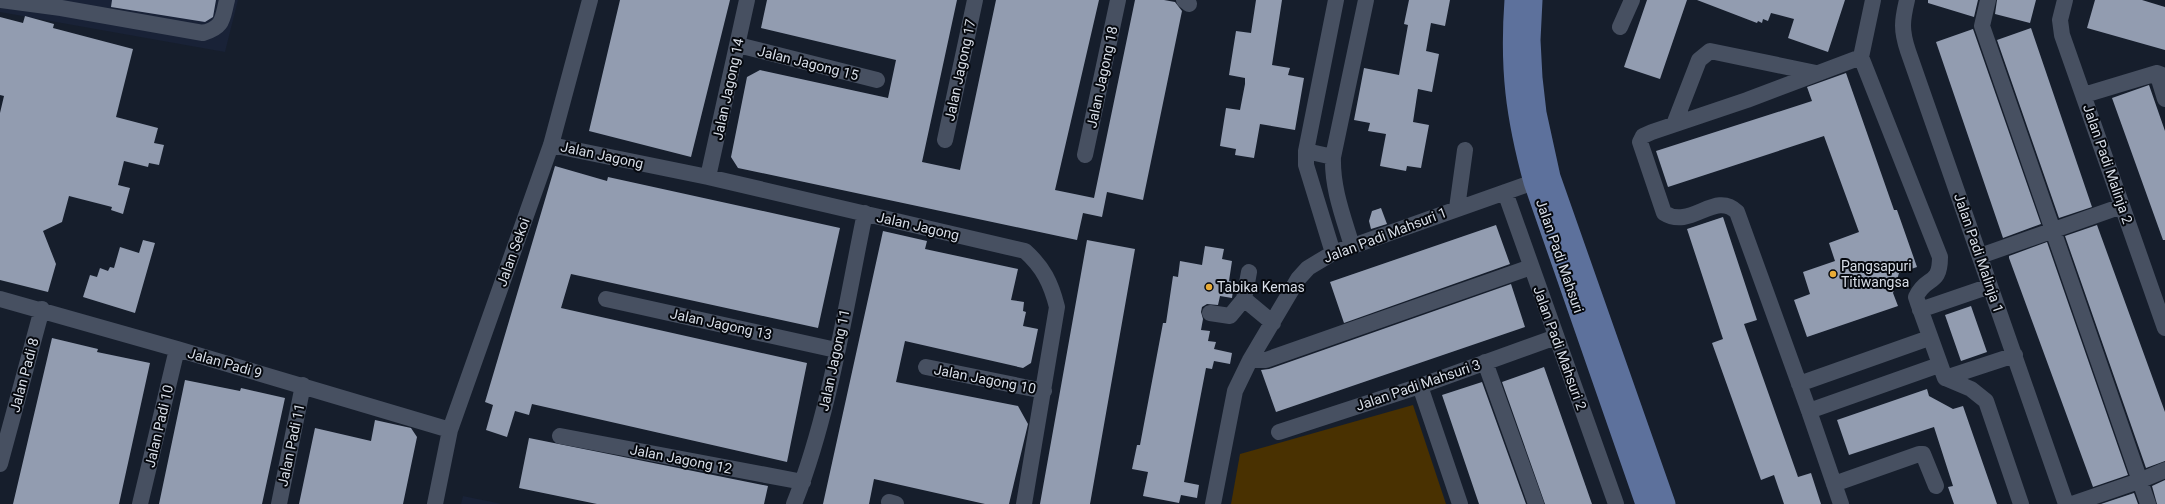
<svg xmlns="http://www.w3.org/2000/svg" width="2165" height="504" font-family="Roboto,sans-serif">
<rect width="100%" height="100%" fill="#161e2c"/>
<!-- built -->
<path fill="#192237" d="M 0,0 L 238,0 L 225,52 L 0,12 Z
M 463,496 L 502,504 L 461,504 Z"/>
<!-- green -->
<path fill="#493101" d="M 1413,405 L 1446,504 L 1231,504 L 1240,454 Z"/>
<!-- building -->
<path fill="#929cb0" d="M 112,0 L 216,0 L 213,17 L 205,22 L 111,7 Z
M 620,0 L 730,0 L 691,157 L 589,131 Z
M 767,0 L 957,0 L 922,162 L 960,170 L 996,0 L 1099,0 L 1055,190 L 1094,198 L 1135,0 L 1164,0 L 1175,2 L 1182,11 L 1143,200 L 1107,192 L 1102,217 L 1083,213 L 1077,240 L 738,168 L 731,157 L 747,77 L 760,70 L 888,98 L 896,60 L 761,28 Z
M 1256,0 L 1282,0 L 1272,65 L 1290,68 L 1288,75 L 1304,78 L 1295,130 L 1260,124 L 1254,158 L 1235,155 L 1236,149 L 1220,146 L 1226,108 L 1240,110 L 1245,84 L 1245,78 L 1229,75 L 1236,31 L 1251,33 Z
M 1409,0 L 1450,0 L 1445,26 L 1431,23 L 1426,51 L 1439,54 L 1432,92 L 1418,89 L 1413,122 L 1429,125 L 1421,168 L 1407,166 L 1406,171 L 1380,166 L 1386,134 L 1368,131 L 1370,123 L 1354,120 L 1364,68 L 1399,75 L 1408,25 L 1404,24 Z
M 1647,0 L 1687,0 L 1660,79 L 1624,67 Z
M 1697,0 L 1845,0 L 1828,52 L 1788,38 L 1794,19 L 1771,13 L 1768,21 L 1763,19 L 1762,23 L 1758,21 L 1757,23 Z
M 1928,0 L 1978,0 L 1974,17 L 1928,3 Z
M 1997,0 L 2036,0 L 2030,23 L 1995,14 Z
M 2095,0 L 2142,0 L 2165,7 L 2165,50 L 2087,28 Z
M 25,16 L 54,24 L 53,28 L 133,49 L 116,117 L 158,128 L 154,143 L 164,145 L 159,165 L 149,163 L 148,167 L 124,161 L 118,185 L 130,188 L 123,214 L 111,210 L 112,207 L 69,196 L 62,222 L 43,231 L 56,264 L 48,292 L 0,280 L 0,113 L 4,96 L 0,95 L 0,17 L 23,23 Z
M 2031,28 L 2092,207 L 2059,218 L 1997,40 Z
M 1973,29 L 2041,224 L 2003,238 L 1936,42 Z
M 1846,73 L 1894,210 L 1897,210 L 1917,267 L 1899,273 L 1893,293 L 1898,306 L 1807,337 L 1794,300 L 1810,294 L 1803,272 L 1835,261 L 1829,243 L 1859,232 L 1824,136 L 1668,187 L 1656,151 L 1812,101 L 1807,87 Z
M 2149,85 L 2165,131 L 2165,240 L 2163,240 L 2112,98 Z
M 555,166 L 607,181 L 608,177 L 840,228 L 818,328 L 571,274 L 561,308 L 807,363 L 787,462 L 532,404 L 529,415 L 515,411 L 507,437 L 486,430 L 493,405 L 485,402 Z
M 1381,208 L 1387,224 L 1371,229 L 1369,221 L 1372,211 Z
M 1723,217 L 1757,320 L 1744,324 L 1798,477 L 1811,473 L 1821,504 L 1784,504 L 1774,475 L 1761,480 L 1712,343 L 1723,339 L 1687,229 Z
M 1496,225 L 1510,264 L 1344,323 L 1330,282 Z
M 2097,225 L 2165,412 L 2165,461 L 2146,468 L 2065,236 Z
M 883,231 L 927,241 L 925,249 L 1018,269 L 1011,300 L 1024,302 L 1023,311 L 1026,312 L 1023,326 L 1038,329 L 1031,363 L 1023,368 L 905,341 L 896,382 L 1018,406 L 1028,424 L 1009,504 L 985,504 L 874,479 L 869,504 L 823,504 Z
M 143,240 L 155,243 L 135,313 L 83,297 L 90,275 L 97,277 L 100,268 L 108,271 L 110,267 L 114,268 L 120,247 L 139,253 Z
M 1087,240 L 1135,249 L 1090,504 L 1040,504 Z
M 2047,242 L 2128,475 L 2093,487 L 2009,258 L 2009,256 Z
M 1205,246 L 1224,249 L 1222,259 L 1232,261 L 1229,281 L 1234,282 L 1232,298 L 1220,296 L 1218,305 L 1207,304 L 1202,307 L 1201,312 L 1203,319 L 1201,330 L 1210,331 L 1208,341 L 1216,342 L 1214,349 L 1232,353 L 1230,364 L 1214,361 L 1212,369 L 1206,368 L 1184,482 L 1199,485 L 1197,498 L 1181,495 L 1179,503 L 1143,496 L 1148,472 L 1132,469 L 1137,445 L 1140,445 L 1163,323 L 1166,323 L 1173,276 L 1178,277 L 1180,261 L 1202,265 Z
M 1511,284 L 1525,327 L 1276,412 L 1261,370 L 1269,369 Z
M 1971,306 L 1987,352 L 1961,361 L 1945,315 Z
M 52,338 L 98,349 L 97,352 L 150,363 L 119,504 L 13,504 Z
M 1544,367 L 1592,504 L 1545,504 L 1502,382 Z
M 185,380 L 240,391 L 241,388 L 285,398 L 262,504 L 159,504 Z
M 1482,382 L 1526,504 L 1479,504 L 1442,395 Z
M 1927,389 L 1929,396 L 1953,409 L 1963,406 L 1997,504 L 1954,504 L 1948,487 L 1953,486 L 1934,427 L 1849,455 L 1837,420 Z
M 375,420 L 411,428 L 417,437 L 403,504 L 299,504 L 315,428 L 371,441 Z
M 529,438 L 768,486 L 764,504 L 597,504 L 519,488 Z
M 2165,480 L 2165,504 L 2157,504 L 2152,486 Z
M 2134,493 L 2138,504 L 2101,504 Z"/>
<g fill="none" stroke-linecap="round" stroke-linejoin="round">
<!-- minor -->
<path stroke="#475061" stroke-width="16" d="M 0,0 L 61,8 L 203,33 C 224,27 222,19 227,0
M 1184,0 L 1189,4
M 1873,0 L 1861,57 L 1940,257 C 1940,287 1926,275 1916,297 L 1918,303 L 1945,378 L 1971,389 L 1986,401 L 2021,504
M 1907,0 C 1902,21 1901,30 1908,51 L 2066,504
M 1988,0 L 1982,26 L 2148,504
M 2065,0 L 2060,20 L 2062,35 L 2165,328
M 1620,27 L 1632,0
M 738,45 L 877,80
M 2157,73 L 2165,99
M 2084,95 L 2157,73 L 2165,76
M 1675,122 L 1699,60 L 1710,51 L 1816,73
M 945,140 L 975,0
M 551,145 L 708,177 L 1025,251 C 1043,267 1051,283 1057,307 L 1024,504
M 1306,151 L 1333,157
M 1085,155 L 1118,0
M 708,177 L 747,0
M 1505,192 L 1616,504
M 1457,208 L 1465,150
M 1352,246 C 1343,216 1332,188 1333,157 L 1366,0
M 1333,253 L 1306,165 L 1306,151 L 1336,0
M 1980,256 L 2122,206
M 0,299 L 177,349 L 450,430
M 606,299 L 836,350
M 1244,299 L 1273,323
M 1920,310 L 1990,286
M 1210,313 L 1230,316 L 1244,299 L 1249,272
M 1250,360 L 1266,360 L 1531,267
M 1485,362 L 1536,504
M 926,367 L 1044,391
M 1945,378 L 2015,355
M 1799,384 L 1929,338
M 1420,386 L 1460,504
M 1809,411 L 1939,365
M 1279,432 L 1420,386 L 1556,337
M 560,436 L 803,482
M 0,464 L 42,309
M 1834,484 L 1919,454 L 1923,454 L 1936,486
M 889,502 L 896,504
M 140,504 L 177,349
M 279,504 L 303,385
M 435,504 L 450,430 L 551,145 L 590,0
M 794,504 C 830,413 845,309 865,213
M 1213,504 L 1235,391 L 1250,360 L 1298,279 L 1308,268 L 1333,253 L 1545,178
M 1841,504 L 1809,411 L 1737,212 C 1715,190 1691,230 1664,213 L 1640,142 L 1643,136 L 1652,132 L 1747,100 L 1861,57
M 2072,504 L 2139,481 L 2165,470"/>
<!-- major -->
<path stroke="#5d719c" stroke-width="21" d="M 1515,0 C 1510,68 1516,116 1534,182 L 1646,504
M 1532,0 L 1530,40 L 1532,78 L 1536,113 L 1550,177 L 1665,504"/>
</g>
<!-- markers -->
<g fill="#e8ab37" stroke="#05080e" stroke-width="1.5">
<circle cx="1833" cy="274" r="4"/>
<circle cx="1209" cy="287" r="4"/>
</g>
<g text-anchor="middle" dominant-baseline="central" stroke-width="4" stroke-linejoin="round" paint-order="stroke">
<!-- street labels -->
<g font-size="14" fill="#d7dde7" stroke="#05080e">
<text transform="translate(808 63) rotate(14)">Jalan Jagong 15</text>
<text transform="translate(960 70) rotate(-78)">Jalan Jagong 17</text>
<text transform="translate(1102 77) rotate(-78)">Jalan Jagong 18</text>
<text transform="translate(728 89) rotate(-78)">Jalan Jagong 14</text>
<text transform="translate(602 155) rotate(12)">Jalan Jagong</text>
<text transform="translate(2108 164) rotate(71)">Jalan Padi Malinja 2</text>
<text transform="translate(918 226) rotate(13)">Jalan Jagong</text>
<text transform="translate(1385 235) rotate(-21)">Jalan Padi Mahsuri 1</text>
<text transform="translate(513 252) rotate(-70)">Jalan Sekoi</text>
<text transform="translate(1979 253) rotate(71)">Jalan Padi Malinja 1</text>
<text transform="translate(1560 256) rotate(71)">Jalan Padi Mahsuri</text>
<text transform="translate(721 324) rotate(12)">Jalan Jagong 13</text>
<text transform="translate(1560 348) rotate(70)">Jalan Padi Mahsuri 2</text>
<text transform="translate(834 360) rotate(-78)">Jalan Jagong 11</text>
<text transform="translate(225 363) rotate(16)">Jalan Padi 9</text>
<text transform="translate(24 375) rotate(-75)">Jalan Padi 8</text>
<text transform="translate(985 379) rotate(11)">Jalan Jagong 10</text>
<text transform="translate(1418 385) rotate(-19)">Jalan Padi Mahsuri 3</text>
<text transform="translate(159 426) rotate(-77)">Jalan Padi 10</text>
<text transform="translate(291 445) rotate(-78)">Jalan Padi 11</text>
<text transform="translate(681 459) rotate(11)">Jalan Jagong 12</text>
</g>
<!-- poi labels -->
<g font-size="14" fill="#d7dde7" stroke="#05080e" text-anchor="start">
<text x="1841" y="266">Pangsapuri<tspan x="1841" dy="16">Titiwangsa</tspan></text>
<text x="1217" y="287">Tabika Kemas</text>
</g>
</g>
</svg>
